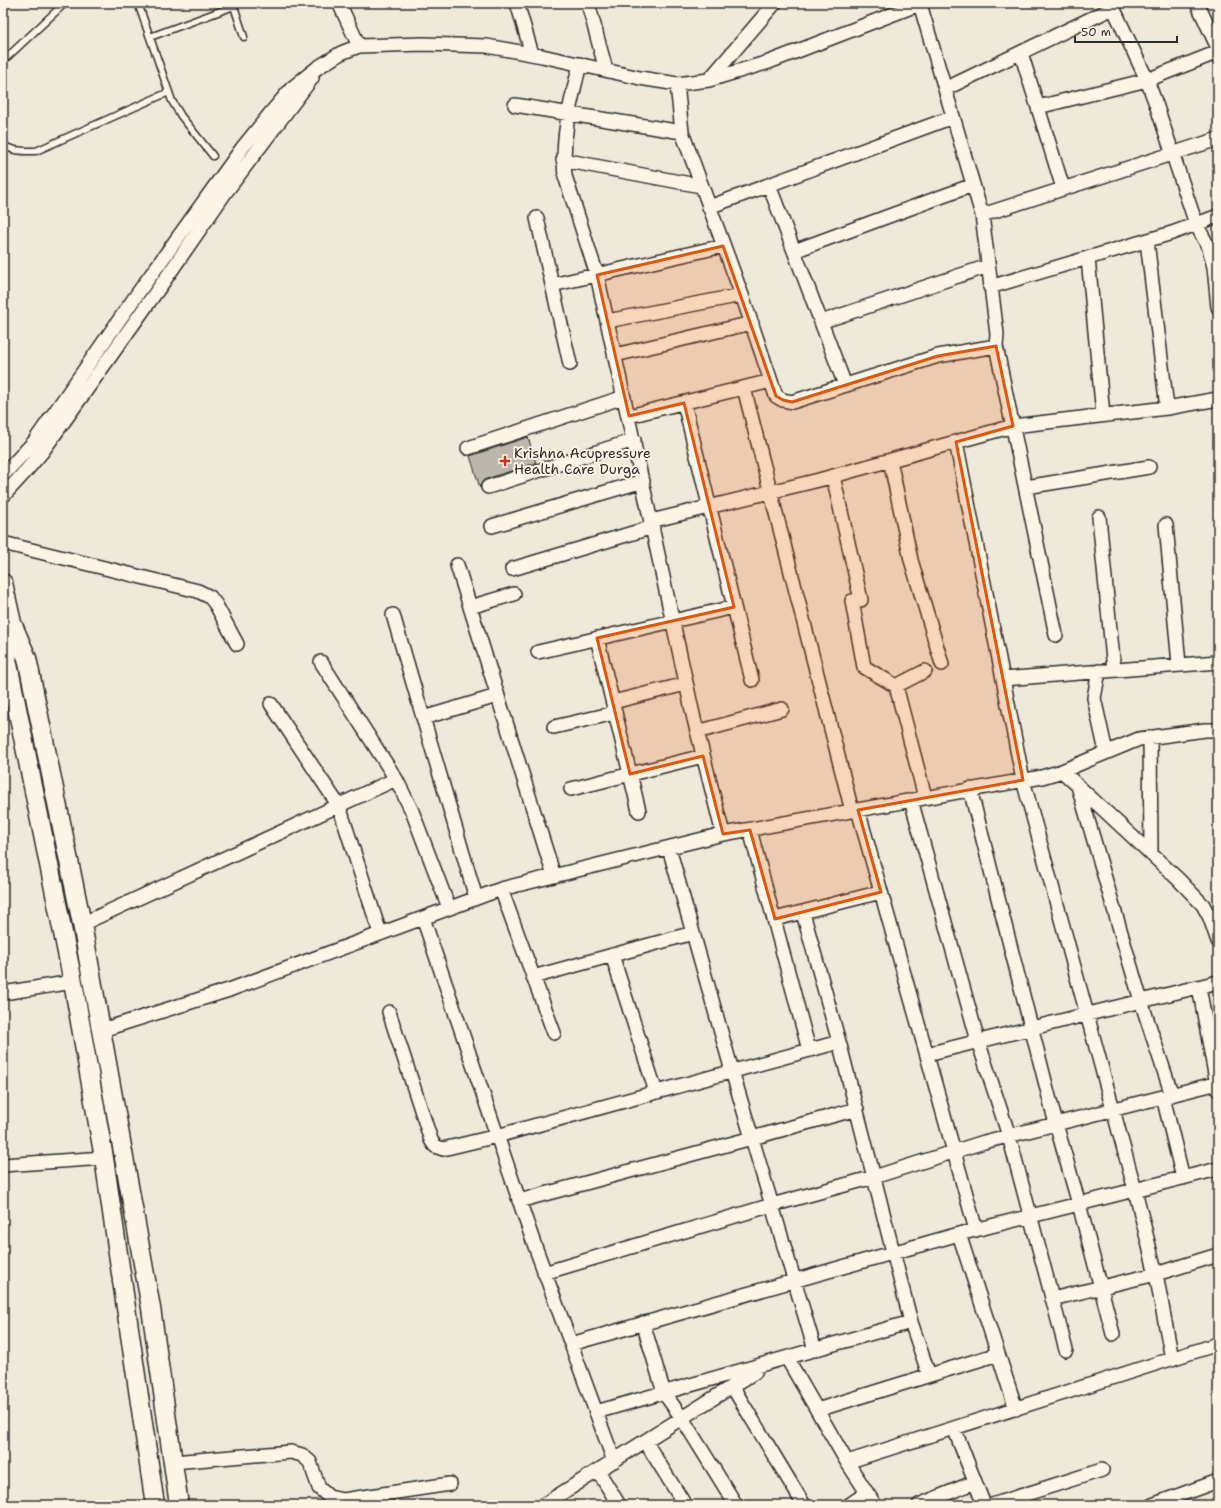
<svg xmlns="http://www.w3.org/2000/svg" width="1221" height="1508" font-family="'Shantell Sans',sans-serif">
<rect width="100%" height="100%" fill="#efe9da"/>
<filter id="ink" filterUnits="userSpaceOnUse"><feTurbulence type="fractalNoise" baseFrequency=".025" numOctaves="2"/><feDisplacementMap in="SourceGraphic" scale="8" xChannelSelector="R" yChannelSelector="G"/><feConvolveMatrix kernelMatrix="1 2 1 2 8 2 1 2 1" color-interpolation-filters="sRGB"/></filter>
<g filter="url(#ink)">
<!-- building -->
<path fill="#bcb7ac" stroke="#2b2b2b" d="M 528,437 L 536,463 L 486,479 L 482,482 L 480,488 L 470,456 Z"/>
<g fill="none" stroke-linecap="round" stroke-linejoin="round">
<defs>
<path id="lane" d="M 138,3 L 172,101 L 181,116 L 213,156
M 233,3 L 244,37
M 150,37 L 234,6
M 3,61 L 65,3
M 3,144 C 11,152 25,151 36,151 L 169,92"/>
<path id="street" d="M 339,3 L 359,46
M 517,3 L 532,54
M 588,3 L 606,70
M 1111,3 L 1147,80 L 1157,107 L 1196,224 L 1209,248 L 1214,267 L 1218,307
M 1197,3 L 1218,48
M 920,4 L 982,215 L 997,334 L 996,346 L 1056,635
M 1021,53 L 1063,188
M 580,64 C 571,101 561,137 565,176 L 597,275 L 694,719 L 723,834
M 709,80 L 775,3
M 677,84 L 682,132 L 744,301 L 776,396 L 783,400 L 792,402 L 938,356 L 996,346
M 945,89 L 1113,8
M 515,105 L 682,132
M 1038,107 L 1147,80 L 1218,52
M 563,160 L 701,186
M 769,185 L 845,385
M 709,207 L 953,117
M 982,215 L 1218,139
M 537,218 L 570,364
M 1147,241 L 1167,408
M 794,251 L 973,185
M 1088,258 L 1103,415
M 552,285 L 723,246
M 990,287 L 1172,233 L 1218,216
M 607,321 L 742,295
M 821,322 L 988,266
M 615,355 L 752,323
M 744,388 L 852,811
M 684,403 L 752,680
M 629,416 L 771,381
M 956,442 L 1023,780 L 1135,1190 L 1156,1274 L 1172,1359
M 468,448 L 624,397
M 890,460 L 911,560 L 942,664
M 3,475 L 34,442 L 138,293 L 243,147 L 269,115 L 292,88 L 317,68 L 341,53 L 359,46 L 423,44 L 487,46 L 542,56 L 640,78 L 677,84 L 709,80 L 769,62 L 922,3
M 833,476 L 861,600
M 488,487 L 634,440
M 1026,487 L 1149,467
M 3,496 L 25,472 L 42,452 L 164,281 L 225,193 L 312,78
M 1099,517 L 1114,670
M 651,521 L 819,480 L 1013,426 L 1167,408 L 1218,399
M 1166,525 L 1179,664
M 492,526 L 643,481
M 3,543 L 198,591 L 210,597 L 216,605 L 237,644
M 457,565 L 554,876
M 512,569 L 653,527
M 852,601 L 864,667 L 896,686 L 925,671
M 470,607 L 514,594
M 393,615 L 476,898
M 597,638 L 639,811
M 538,652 L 734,607
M 321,662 L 396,779 L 412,811 L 449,908
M 1099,671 L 1094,698 L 1106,752
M 1003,679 L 1218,662
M 896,686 L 925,797
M 613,702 L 686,684
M 271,704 L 339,806 L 380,933
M 423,718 L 497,696
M 554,727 L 615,713
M 697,732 L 782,709
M 1150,737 L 1151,854
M 1062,771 L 1178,879 L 1203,905 L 1210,918 L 1218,941
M 1078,786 L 1141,1001 L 1172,1095
M 571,789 L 703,756
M 970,789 L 1056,1124 L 1079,1204 L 1113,1334
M 911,800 L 978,1041 L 1009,1136 L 1066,1350
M 858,810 L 976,1230
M 750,830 L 809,1050
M 669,848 L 732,1071 L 815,1350
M 501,889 L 554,1033
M 803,913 L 841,1049 L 911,1322 L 929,1375
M 423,918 L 532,1238 L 614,1461
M 775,919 L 881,892
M 82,924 L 396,779
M 612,955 L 656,1092
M 533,977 L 693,933
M 1199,987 L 1218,1090
M 3,993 L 73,982
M 389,1012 L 431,1140 L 435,1146 L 443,1149 L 497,1136 L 839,1042
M 102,1030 L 229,990 L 501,889 L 723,834 L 1042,777 L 1062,771 L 1139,739 L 1205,730 L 1218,730
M 927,1054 L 1218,982
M 1163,1097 L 1183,1178
M 3,1165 L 104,1158
M 519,1201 L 752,1138 L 857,1109
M 959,1234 L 1016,1409
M 544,1273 L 772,1205 L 874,1177 L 984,1142 L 1218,1083
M 1052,1299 L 1156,1274 L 1218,1255
M 643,1323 L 664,1393 L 682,1418 L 736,1505
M 571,1344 L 959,1234 L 1218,1169
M 787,1358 L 847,1462 L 875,1505
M 732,1386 L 804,1505
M 817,1410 L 998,1354
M 596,1412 L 911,1322
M 954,1428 L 984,1505
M 645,1441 L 685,1505
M 173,1462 L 291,1452 L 302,1455 L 310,1462 L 319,1488 L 329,1497 L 343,1500 L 450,1484
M 847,1462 L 1218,1344
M 598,1471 L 619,1505
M 543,1505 L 755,1372
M 849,1505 L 867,1493
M 919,1505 L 975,1482
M 992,1505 L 1102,1470
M 1152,1505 L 1218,1481"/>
<path id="secondary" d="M 3,583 L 12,623 L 27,658 L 82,924 L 151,1308 L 179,1505
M 12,624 L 7,659 L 73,982 L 104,1158 L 155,1505"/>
</defs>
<!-- lane casing -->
<use href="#lane" stroke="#2b2b2b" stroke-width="9"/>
<!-- street casing -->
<use href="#street" stroke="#2b2b2b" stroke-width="16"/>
<!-- secondary casing -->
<use href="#secondary" stroke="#2b2b2b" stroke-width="21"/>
<!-- lane -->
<use href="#lane" stroke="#fcf5e5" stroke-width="6"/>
<!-- street -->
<use href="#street" stroke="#fcf5e5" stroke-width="13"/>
<!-- secondary -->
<use href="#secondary" stroke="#fcf5e5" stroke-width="18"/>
</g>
</g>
<!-- marked area -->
<path fill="#df570e" fill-opacity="0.2" stroke="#df570e" stroke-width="3" stroke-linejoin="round" d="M 723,246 L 776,396 L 783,400 L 792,402 L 938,356 L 996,346 L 1013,426 L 956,442 L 1023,780 L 858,810 L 881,892 L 775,919 L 750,830 L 723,834 L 703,756 L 630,774 L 597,638 L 734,607 L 684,403 L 629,416 L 597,275 Z"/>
<!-- markers -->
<path fill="#c8321e" stroke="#fcf5e5" stroke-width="1.5" d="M503 455h4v4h4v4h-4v4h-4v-4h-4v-4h4z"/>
<g text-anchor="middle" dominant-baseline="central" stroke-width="4" stroke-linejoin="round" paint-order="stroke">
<!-- poi labels -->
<g font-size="14" fill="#2b2b2b" stroke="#fcf5e5" text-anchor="start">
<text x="514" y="453">Krishna Acupressure<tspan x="514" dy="16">Health Care Durga</tspan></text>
</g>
</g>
<!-- margin -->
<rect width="1221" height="1508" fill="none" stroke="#fcf5e5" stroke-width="16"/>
<rect x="8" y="8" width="1205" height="1492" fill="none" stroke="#2b2b2b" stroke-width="1.5" filter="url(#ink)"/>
<!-- scale -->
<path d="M1075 36v6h102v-6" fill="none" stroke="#2b2b2b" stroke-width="2"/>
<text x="1081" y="36" font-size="12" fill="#2b2b2b" stroke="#fcf5e5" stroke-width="3" paint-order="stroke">50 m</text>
</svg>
